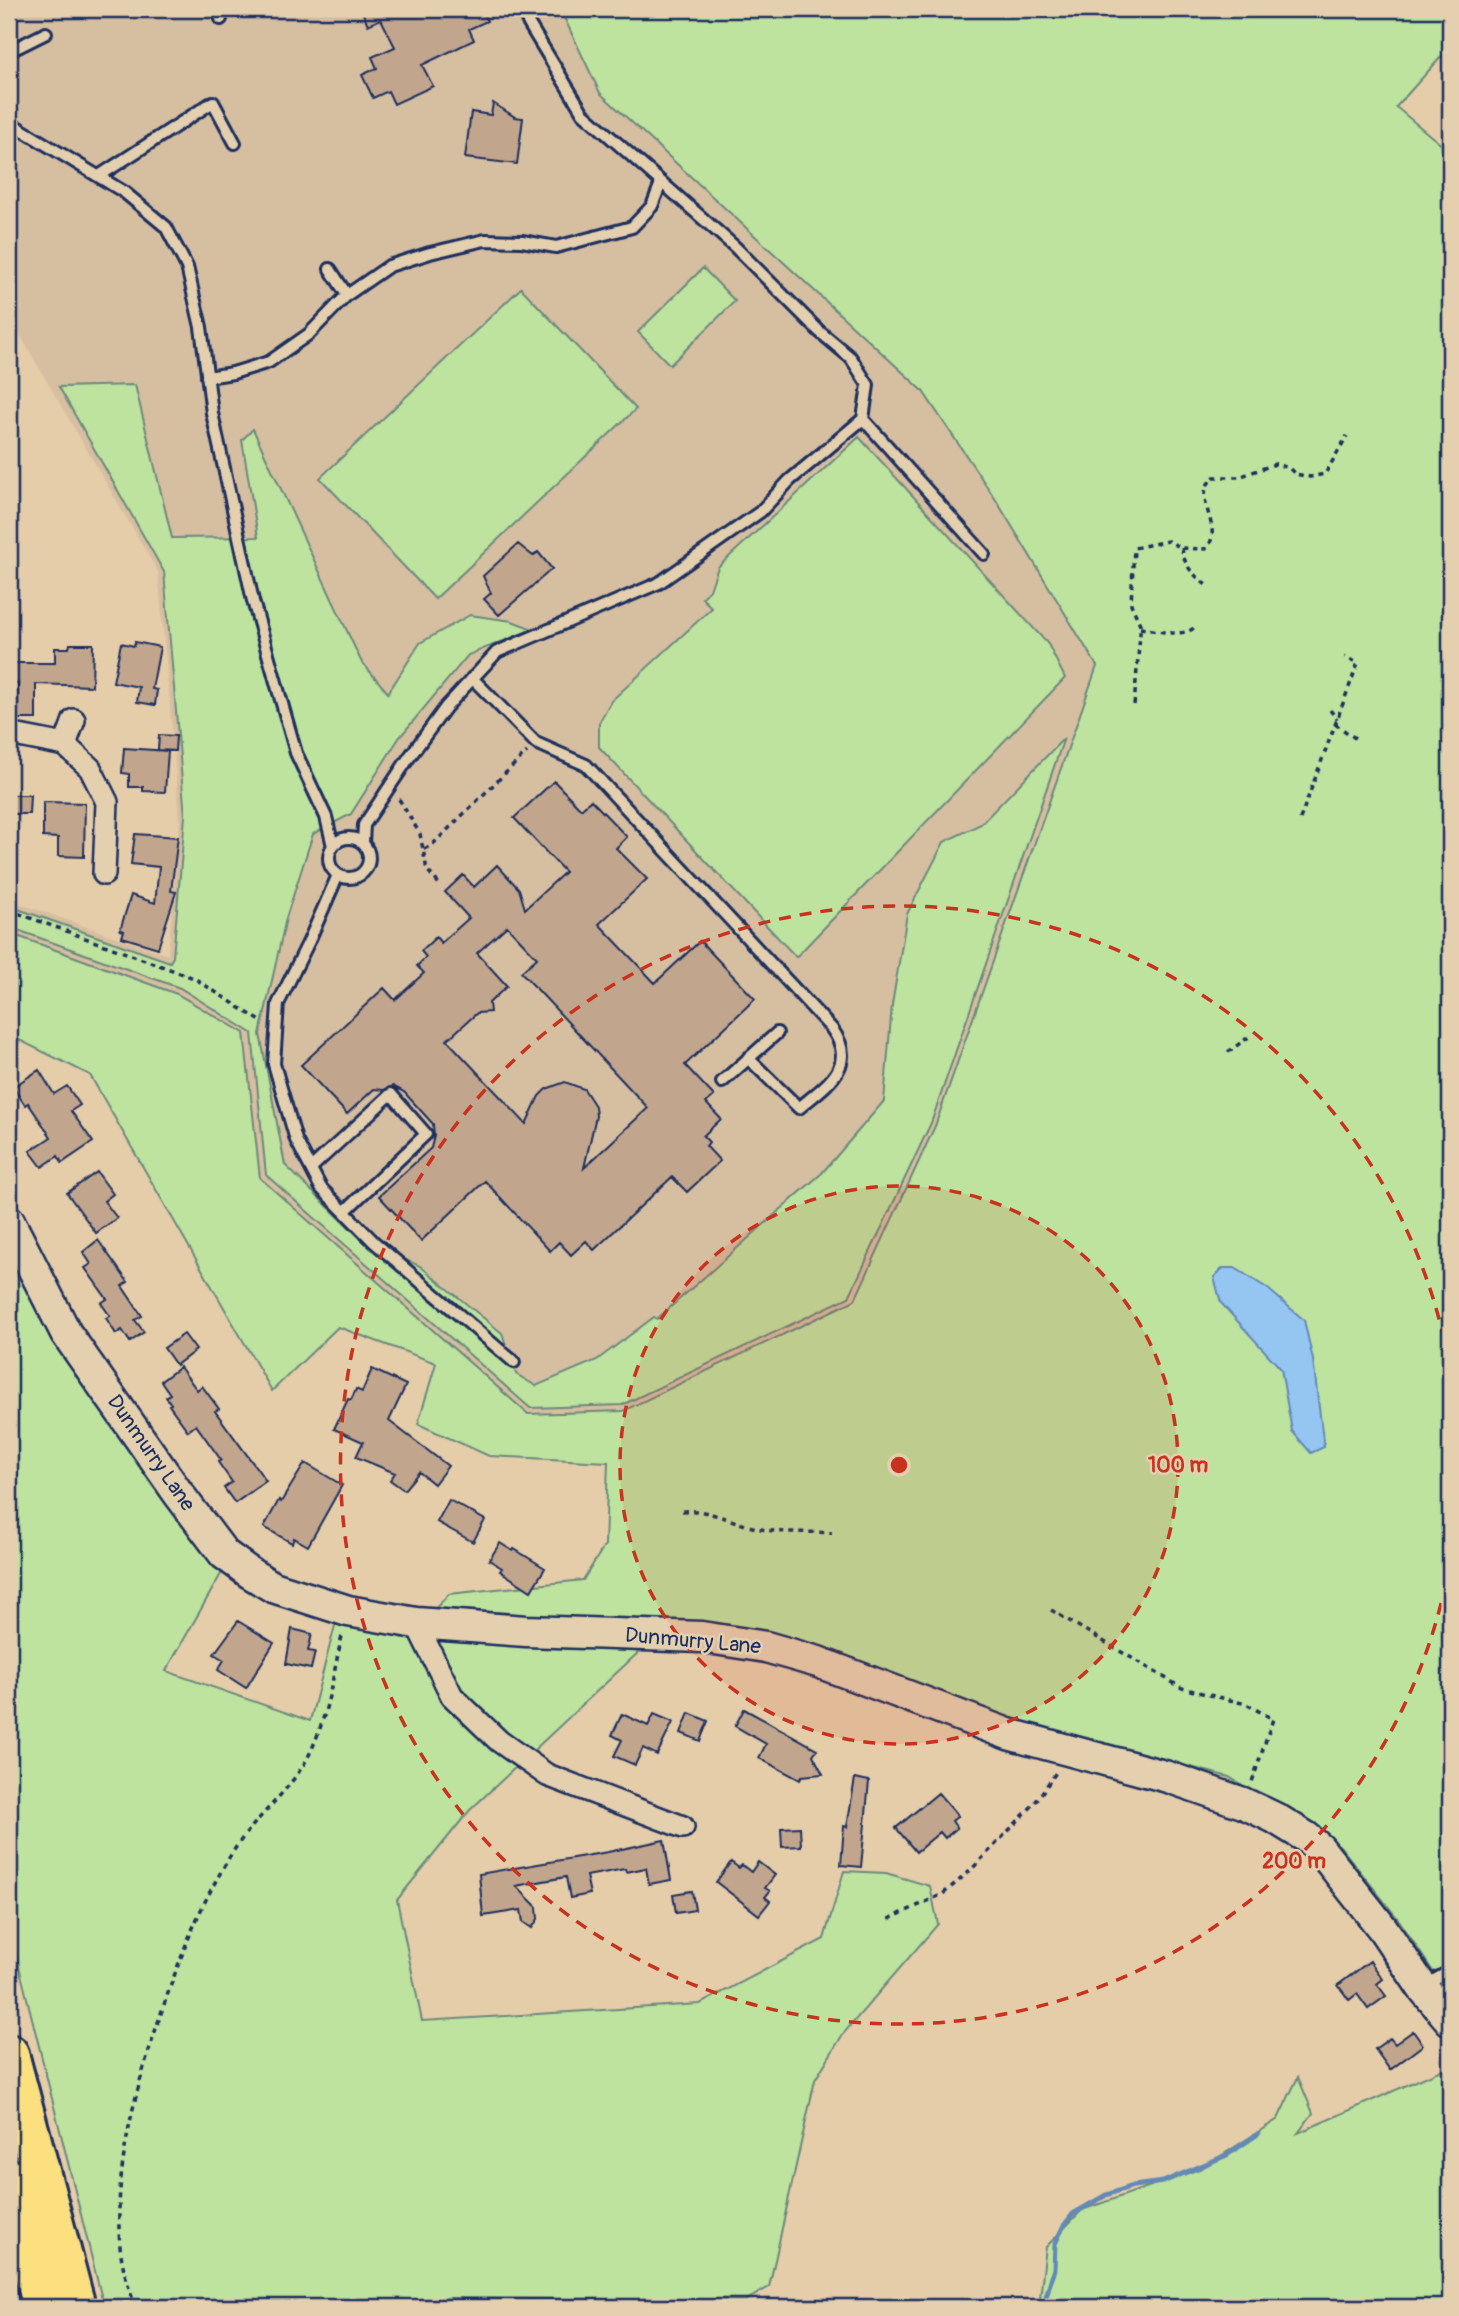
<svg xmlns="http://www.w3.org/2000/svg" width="1459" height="2316" font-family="Pangolin,sans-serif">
<rect width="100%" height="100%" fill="#e5cda9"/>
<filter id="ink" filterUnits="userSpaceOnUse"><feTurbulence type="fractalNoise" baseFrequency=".0143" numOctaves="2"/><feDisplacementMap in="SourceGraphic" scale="14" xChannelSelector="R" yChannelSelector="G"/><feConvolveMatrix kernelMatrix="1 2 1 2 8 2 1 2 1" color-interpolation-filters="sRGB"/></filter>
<g filter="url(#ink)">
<!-- built -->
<path fill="#d6bea0" d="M 9,9 L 560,9 L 600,93 L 922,390 L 996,500 L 1097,666 L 935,1126 L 855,1300 L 623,1411 L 528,1414 L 260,1178 L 244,1033 L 177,994 L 9,933 L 9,900 L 168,955 L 180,819 L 158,572 L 9,316 Z"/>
<!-- green -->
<path fill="#bee39e" stroke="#6c897e" stroke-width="2" d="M 560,9 L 1450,9 L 1450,47 L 1396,107 L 1450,152 L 1450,1977 L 1440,1982 L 1399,1920 L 1340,1846 L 1229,1777 L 1006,1719 L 823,1655 L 642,1649 L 469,1811 L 397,1900 L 422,2021 L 700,2004 L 824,1939 L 844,1871 L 886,1873 L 930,1886 L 938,1924 L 843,2034 L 815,2080 L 769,2287 L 745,2301 L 447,2298 L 446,2307 L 104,2307 L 9,1926 L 9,1221 L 230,1558 L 166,1671 L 310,1721 L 337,1618 L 416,1629 L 449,1594 L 583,1580 L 605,1545 L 608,1462 L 489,1456 L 418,1424 L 436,1363 L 338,1327 L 272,1391 L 90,1075 L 9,1035 L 9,933 L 177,994 L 244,1033 L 260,1178 L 528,1414 L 623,1411 L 855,1300 L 935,1126 L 1097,666 L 996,500 L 922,390 L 600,93 Z
M 703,268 L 735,301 L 670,365 L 638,332 Z
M 521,288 L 636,409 L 435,599 L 320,478 Z
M 135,385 L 172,538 L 258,537 L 242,440 L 253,429 L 361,661 L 388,693 L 420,643 L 470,615 L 512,621 L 533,629 L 468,655 L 399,738 L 351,814 L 313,834 L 286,918 L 260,1034 L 285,1165 L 363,1241 L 420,1266 L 502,1333 L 516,1374 L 536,1386 L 597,1360 L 654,1317 L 657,1319 L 822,1173 L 884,1101 L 892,1005 L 907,914 L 944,842 L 981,824 L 1064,738 L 931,1123 L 849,1297 L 622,1405 L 530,1408 L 266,1175 L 252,1033 L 180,988 L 9,927 L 9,906 L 170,962 L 173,957 L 185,816 L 164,572 L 59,387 Z
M 859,437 L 1048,644 L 1065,678 L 796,957 L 599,747 L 599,723 L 611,701 L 712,608 L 702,598 L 710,590 L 718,567 Z
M 1450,2066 L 1450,2307 L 1039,2307 L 1046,2247 L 1082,2210 L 1202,2168 L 1278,2119 L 1298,2077 L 1313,2113 L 1298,2133 Z"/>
<!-- water -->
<path fill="#95c5f1" stroke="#6489b6" stroke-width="2" d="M 1223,1268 L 1235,1268 L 1267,1288 L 1304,1320 L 1313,1360 L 1324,1447 L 1311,1453 L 1292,1431 L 1281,1369 L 1221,1303 L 1214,1277 Z"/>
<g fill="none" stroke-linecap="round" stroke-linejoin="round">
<!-- stream -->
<path stroke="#6489b6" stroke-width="5" d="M 1046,2307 L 1045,2300 L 1054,2269 L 1055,2244 L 1063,2227 L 1073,2214 L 1106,2195 L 1133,2186 L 1163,2182 L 1227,2155 L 1258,2134"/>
</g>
<!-- building -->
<path fill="#c2a58d" stroke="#1b2f5e" stroke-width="2" fill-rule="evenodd" d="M 361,9 L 481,9 L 487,21 L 469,29 L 474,40 L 422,65 L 433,86 L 394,104 L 388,91 L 373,98 L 362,75 L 377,68 L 372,57 L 395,47 L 381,19 L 368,25 Z
M 493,103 L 515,117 L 523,118 L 517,164 L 465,158 L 471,112 L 491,115 Z
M 518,544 L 533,556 L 538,552 L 552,569 L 499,615 L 484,599 L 491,593 L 483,576 Z
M 135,642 L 160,647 L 152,689 L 157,690 L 155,705 L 137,702 L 139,687 L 113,682 L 121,643 L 134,646 Z
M 70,644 L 93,644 L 92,686 L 36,684 L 36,719 L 18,719 L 18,683 L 9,683 L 9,663 L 55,663 L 55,648 L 69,648 Z
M 159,735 L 176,736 L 175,751 L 158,750 Z
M 124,748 L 168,751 L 165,792 L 143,791 L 143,787 L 129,787 L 129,774 L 122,773 Z
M 554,781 L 581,809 L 591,800 L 627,837 L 616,848 L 647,879 L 599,924 L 655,983 L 700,941 L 755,999 L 685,1065 L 714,1096 L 706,1103 L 721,1119 L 703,1136 L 709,1142 L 706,1146 L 720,1161 L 687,1192 L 672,1177 L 594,1250 L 586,1241 L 571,1255 L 559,1242 L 550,1251 L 485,1181 L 421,1241 L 379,1196 L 431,1148 L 434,1136 L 433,1124 L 404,1092 L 393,1086 L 384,1090 L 374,1089 L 347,1114 L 301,1065 L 384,988 L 395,1000 L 424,973 L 417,966 L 426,957 L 421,951 L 436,937 L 441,943 L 469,918 L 445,892 L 463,875 L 474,887 L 497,865 L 519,889 L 525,909 L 565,872 L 514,818 ZM 507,926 L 537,958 L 521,972 L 648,1108 L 584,1168 L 596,1116 L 595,1106 L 584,1089 L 565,1082 L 546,1089 L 539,1096 L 526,1124 L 447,1040 L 477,1013 L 490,1012 L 489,1003 L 507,986 L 477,953 Z
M 9,795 L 30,795 L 29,814 L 9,814 Z
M 43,802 L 85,803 L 84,857 L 58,856 L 58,838 L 43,837 Z
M 135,834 L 178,837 L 171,891 L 176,892 L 158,948 L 122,937 L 124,931 L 120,930 L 131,895 L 155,903 L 159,867 L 131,864 Z
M 39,1070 L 54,1094 L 67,1086 L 80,1105 L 71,1111 L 93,1142 L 62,1163 L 58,1156 L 42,1167 L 30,1151 L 51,1137 L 28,1103 L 25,1105 L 13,1087 Z
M 97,1172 L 113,1194 L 104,1201 L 117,1218 L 96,1233 L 67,1193 Z
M 98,1240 L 128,1282 L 122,1286 L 142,1316 L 135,1320 L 144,1332 L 130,1342 L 122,1330 L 116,1334 L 106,1318 L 110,1316 L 101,1303 L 107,1299 L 85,1268 L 91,1264 L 83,1252 Z
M 184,1334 L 196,1350 L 176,1365 L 164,1348 Z
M 180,1367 L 197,1390 L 202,1386 L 219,1409 L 215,1411 L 266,1481 L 235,1503 L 224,1488 L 232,1482 L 218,1462 L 221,1460 L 196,1425 L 188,1431 L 169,1405 L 171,1404 L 166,1397 L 170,1394 L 161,1381 Z
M 372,1369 L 406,1385 L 389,1421 L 448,1466 L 434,1484 L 419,1472 L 404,1490 L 390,1480 L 395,1473 L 356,1457 L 363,1442 L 334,1429 L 348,1399 L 351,1400 L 356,1389 L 362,1392 Z
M 305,1463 L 342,1485 L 308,1546 L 294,1538 L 292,1543 L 264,1527 L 279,1500 L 281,1502 Z
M 449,1500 L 485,1520 L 473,1542 L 437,1522 Z
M 500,1543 L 513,1551 L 514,1549 L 545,1568 L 531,1591 L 500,1571 L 502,1568 L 489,1560 Z
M 238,1621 L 274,1643 L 246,1688 L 218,1670 L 224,1660 L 214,1654 Z
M 292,1629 L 312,1634 L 308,1651 L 315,1652 L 311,1669 L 286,1664 Z
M 744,1709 L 817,1749 L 813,1755 L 823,1774 L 802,1776 L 800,1780 L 759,1758 L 766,1744 L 735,1726 Z
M 689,1713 L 708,1721 L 700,1741 L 681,1733 Z
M 622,1714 L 648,1726 L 654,1714 L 673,1722 L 657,1755 L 643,1748 L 635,1765 L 614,1756 L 622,1740 L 612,1735 Z
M 855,1778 L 869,1781 L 861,1867 L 841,1865 L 844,1826 L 847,1827 Z
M 938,1793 L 958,1816 L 952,1821 L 957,1828 L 945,1838 L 940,1832 L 916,1852 L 896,1828 Z
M 800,1827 L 801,1846 L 782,1847 L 781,1828 Z
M 664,1840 L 671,1880 L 649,1884 L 646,1868 L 626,1872 L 625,1869 L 586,1876 L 590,1894 L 570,1898 L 566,1877 L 516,1886 L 537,1907 L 538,1919 L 532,1928 L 523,1922 L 521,1910 L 483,1916 L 479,1874 L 608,1852 Z
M 731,1862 L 739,1868 L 742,1865 L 751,1872 L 758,1862 L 775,1875 L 765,1888 L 770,1891 L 765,1897 L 770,1901 L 759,1915 L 716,1882 Z
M 692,1891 L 695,1910 L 676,1913 L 673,1894 Z
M 1370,1961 L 1383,1979 L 1377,1984 L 1386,1996 L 1368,2009 L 1357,1994 L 1349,2000 L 1338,1985 Z
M 1413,2031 L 1423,2045 L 1390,2070 L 1375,2049 L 1390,2038 L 1395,2044 Z"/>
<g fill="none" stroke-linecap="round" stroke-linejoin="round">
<defs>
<path id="lane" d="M 218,9 L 221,19
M 9,43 L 12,50 L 46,33
M 9,122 L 124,192 L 166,227 L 187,267 L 201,327 L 212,413 L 253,601 L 296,753 L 326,817 L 333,846
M 99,176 L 213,102 L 235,143
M 330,269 L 347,295
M 207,377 L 233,373 L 269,362 L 309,334 L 347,295 L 389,266 L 430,253 L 485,240 L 522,241 L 556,247 L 632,227 L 652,206 L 661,183
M 863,419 L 984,554
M 472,678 L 536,743 L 586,765 L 832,1029 C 859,1066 826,1085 799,1108 L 748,1058
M329 858a20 20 0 1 1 40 0a20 20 0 1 1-40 0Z
M 363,843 L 364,825 L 408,759 L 446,707 L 497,652 L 659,583 L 760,512 L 790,480 L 863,419 L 868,385 L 851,358 L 820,332 L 735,247 L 583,113 L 529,24 L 522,9
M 338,875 L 309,941 L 278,1004 L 274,1064 L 296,1140 L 321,1188 L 374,1242 L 514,1362
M 722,1082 L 777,1033
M 311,1168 L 391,1094 L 426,1134 L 345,1211
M 1424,1986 L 1450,1971"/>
<path id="street" d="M 9,734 L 65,745 L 90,768 L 107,802 L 104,874
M 65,745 L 74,720
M 416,1623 L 452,1696 L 499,1741 L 547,1775 L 683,1827"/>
<path id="secondary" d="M 9,1221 L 66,1333 L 178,1493 L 224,1554 L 250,1573 L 273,1587 L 348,1611 L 416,1623 L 526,1631 L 702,1637 L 766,1647 L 818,1662 L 1008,1734 L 1168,1777 L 1243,1803 L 1275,1818 L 1306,1837 L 1320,1849 L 1383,1929 L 1422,1987 L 1450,2020"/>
<path id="highway" d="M 9,2054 L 76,2307
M 9,2178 L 43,2307"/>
</defs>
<!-- lane casing -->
<use href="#lane" stroke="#1b2f5e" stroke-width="16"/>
<!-- street casing -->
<use href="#street" stroke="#1b2f5e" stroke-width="26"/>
<!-- secondary casing -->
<use href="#secondary" stroke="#1b2f5e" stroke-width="35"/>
<!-- highway casing -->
<use href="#highway" stroke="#1b2f5e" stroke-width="44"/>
<!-- path -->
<path stroke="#1b2f5e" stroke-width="3.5" stroke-dasharray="5 5" stroke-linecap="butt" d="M 1182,548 C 1184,566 1192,573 1206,585
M 1140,628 C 1156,630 1181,638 1194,628
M 1134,705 L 1140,634 L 1140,624 L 1131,604 L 1134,548 L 1168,541 L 1182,548 L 1206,549 C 1226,527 1189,498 1214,477 L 1239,477 L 1275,464 L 1289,468 L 1295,474 L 1310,477 L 1325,474 L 1347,436
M 1330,710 L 1337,719
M 1335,724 L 1355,738
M 399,799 L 420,834 L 427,870 L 440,885
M 1300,819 L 1358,663 L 1345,657
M 424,849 L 432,845 L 527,752
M 9,910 L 194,978 L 262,1022
M 1228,1052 L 1250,1036
M 682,1511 C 709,1508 735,1524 761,1529 C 784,1534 809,1531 832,1533
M 1051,1610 L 1182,1688 L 1246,1704 L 1273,1719 L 1252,1782
M 889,1919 L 943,1894 L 970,1871 L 1034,1804 L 1057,1771
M 136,2307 C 128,2288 122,2266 120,2246 C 113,2162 140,2074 167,1996 C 181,1956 196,1916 217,1879 C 226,1862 237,1844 249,1830 C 269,1806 295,1783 309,1755 C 328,1717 333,1673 343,1632"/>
<!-- lane -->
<use href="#lane" stroke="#e4d0ae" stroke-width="10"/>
<!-- street -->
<use href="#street" stroke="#e4d0ae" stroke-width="21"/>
<!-- secondary -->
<use href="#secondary" stroke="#e4d0ae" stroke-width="30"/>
<!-- highway -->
<use href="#highway" stroke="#fce080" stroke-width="38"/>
</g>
</g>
<!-- distance rings -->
<circle cx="899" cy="1465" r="279" fill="#c8321e" fill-opacity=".12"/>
<g fill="none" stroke="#c8321e" stroke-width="3.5" stroke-dasharray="12 9">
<circle cx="899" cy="1465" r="279"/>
<path d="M1450 1562A559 559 0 1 1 1450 1368"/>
</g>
<g text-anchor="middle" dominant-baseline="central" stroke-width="5" stroke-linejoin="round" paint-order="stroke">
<!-- street labels -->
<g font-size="21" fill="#1b2f5e" stroke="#e4d0ae">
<text transform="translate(151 1453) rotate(55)">Dunmurry Lane</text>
<text transform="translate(693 1641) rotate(5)">Dunmurry Lane</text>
</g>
</g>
<circle cx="899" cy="1465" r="10" fill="#c8321e" stroke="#e4d0ae" stroke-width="3.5"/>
<g font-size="21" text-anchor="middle" font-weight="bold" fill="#c8321e" stroke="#e4d0ae" stroke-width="5" stroke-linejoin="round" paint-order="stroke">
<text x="1178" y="1472">100 m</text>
<text x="1294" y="1868">200 m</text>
</g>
<!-- margin -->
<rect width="1459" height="2316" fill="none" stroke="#e4d0ae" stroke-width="35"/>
<rect x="18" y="18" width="1424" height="2281" fill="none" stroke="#1b2f5e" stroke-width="2.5" filter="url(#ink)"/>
</svg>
